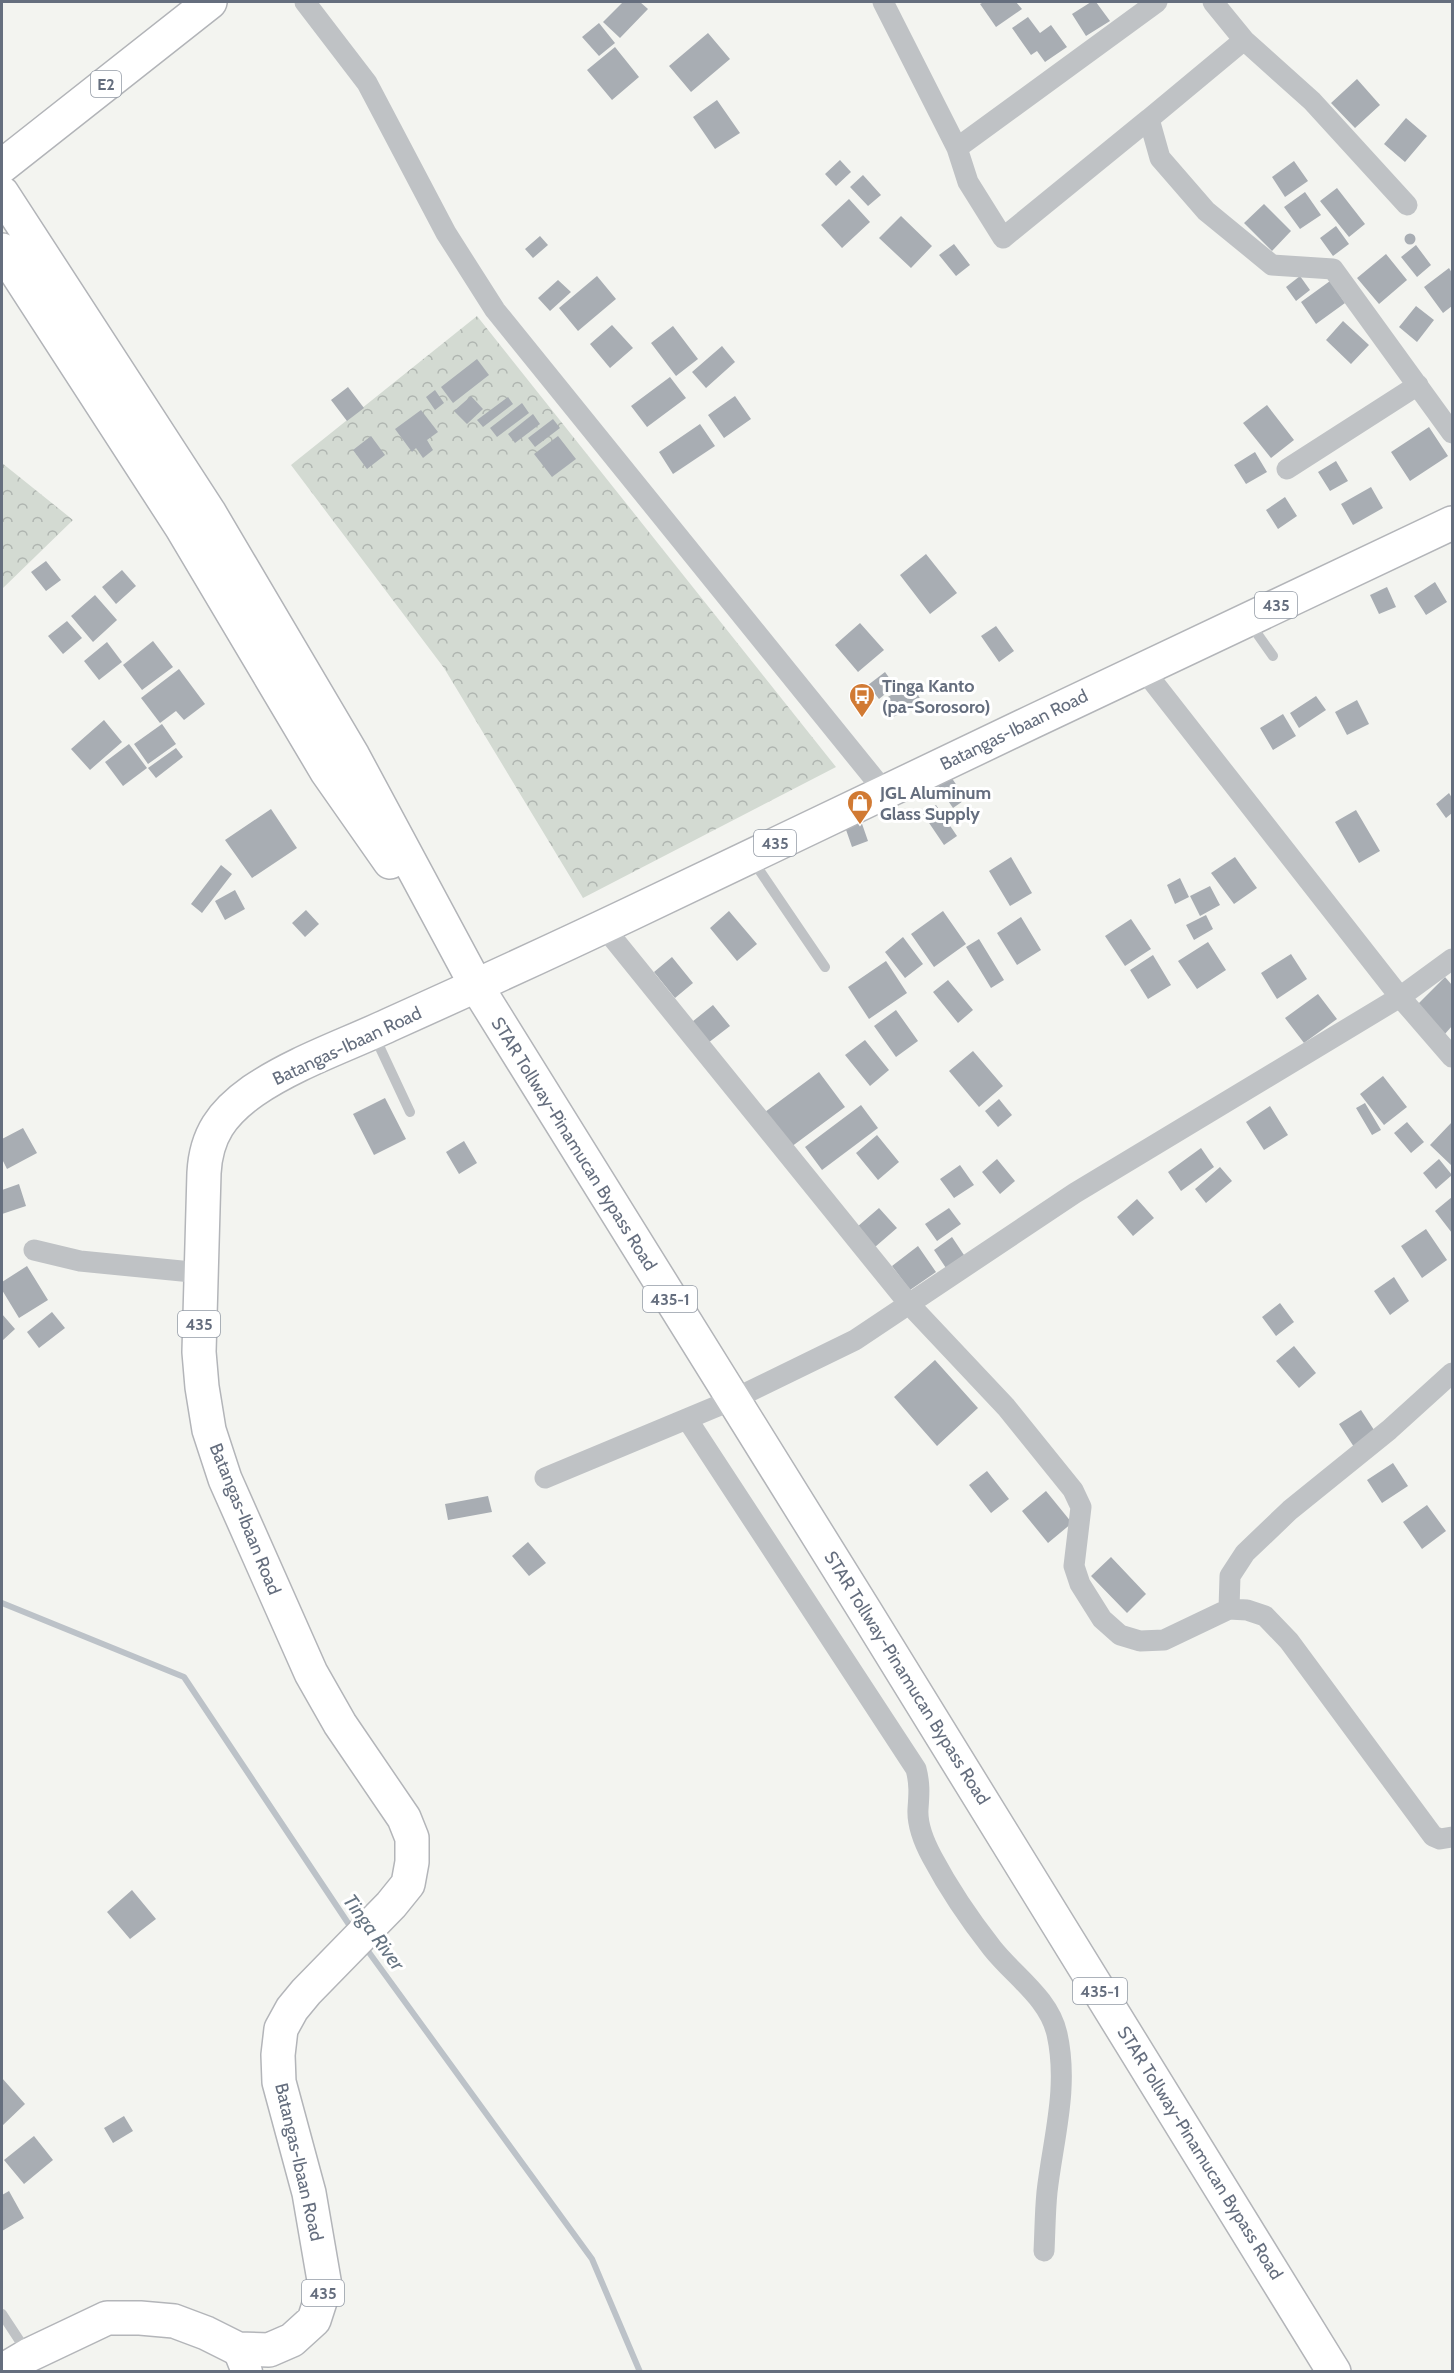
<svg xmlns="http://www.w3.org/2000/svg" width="1454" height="2373" font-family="Cabin,sans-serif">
<defs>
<pattern id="forest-crowns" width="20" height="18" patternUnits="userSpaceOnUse" patternTransform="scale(1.5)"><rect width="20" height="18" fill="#d3dad2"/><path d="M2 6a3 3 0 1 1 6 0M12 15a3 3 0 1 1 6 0" fill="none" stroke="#afb5b0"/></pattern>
</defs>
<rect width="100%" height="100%" fill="#f3f4f0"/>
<!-- forest -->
<path fill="url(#forest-crowns)" d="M 477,316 L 836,767 L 583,898 L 444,668 L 291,465 Z
M 2,463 L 73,520 L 2,589 Z"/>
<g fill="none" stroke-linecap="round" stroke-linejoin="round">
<!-- stream -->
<path stroke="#bcc2c8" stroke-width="6" d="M 2,1603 L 184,1677 L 352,1929
M 365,1947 L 592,2259 L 640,2372"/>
</g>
<!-- building -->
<path fill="#a8adb3" d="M 623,2 L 640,2 L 648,9 L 620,38 L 603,22 Z
M 984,2 L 1016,2 L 1022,9 L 996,27 L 980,4 Z
M 1091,2 L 1096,2 L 1110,21 L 1086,36 L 1072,14 Z
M 1028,17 L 1040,33 L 1051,25 L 1067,47 L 1045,62 L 1037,51 L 1031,55 L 1012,28 Z
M 599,23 L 615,43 L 599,56 L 582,37 Z
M 708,33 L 730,59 L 691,92 L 669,66 Z
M 615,47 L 639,77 L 612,100 L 587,70 Z
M 1357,79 L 1380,105 L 1355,128 L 1331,103 Z
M 717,100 L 740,133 L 715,149 L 693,117 Z
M 1406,118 L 1427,136 L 1405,162 L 1384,144 Z
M 840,160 L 851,172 L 836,186 L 825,174 Z
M 1294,161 L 1308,181 L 1285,197 L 1272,177 Z
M 863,175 L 881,195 L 868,206 L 850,187 Z
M 1337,188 L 1365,224 L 1349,237 L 1320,201 Z
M 1305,192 L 1321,215 L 1300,229 L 1284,207 Z
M 849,199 L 870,222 L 842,248 L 821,225 Z
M 1264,204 L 1291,231 L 1272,251 L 1244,223 Z
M 901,216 L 932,246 L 911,268 L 879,238 Z
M 1336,226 L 1349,244 L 1333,256 L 1320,238 Z
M1404.5 239a5.5 5.5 0 1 1 11 0a5.5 5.5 0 1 1-11 0Z
M 540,236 L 548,245 L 533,258 L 525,249 Z
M 954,244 L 970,265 L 956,276 L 939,255 Z
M 1416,245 L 1431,265 L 1417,277 L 1401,257 Z
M 1386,254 L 1407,280 L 1379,304 L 1357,278 Z
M 1449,268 L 1452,273 L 1452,306 L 1443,313 L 1424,287 Z
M 597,276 L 616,299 L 578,331 L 559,308 Z
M 1300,276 L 1310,290 L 1296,301 L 1286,287 Z
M 558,280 L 571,292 L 550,311 L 538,298 Z
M 1330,281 L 1345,303 L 1316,324 L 1301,302 Z
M 1416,306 L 1434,320 L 1417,342 L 1399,327 Z
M 1343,321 L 1369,345 L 1351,364 L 1326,340 Z
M 612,325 L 633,348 L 610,368 L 590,344 Z
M 673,326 L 698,359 L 676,376 L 651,343 Z
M 722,346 L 735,362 L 706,388 L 692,372 Z
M 477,359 L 489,375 L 453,403 L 441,387 Z
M 670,377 L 686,398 L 647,427 L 631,406 Z
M 348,387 L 364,408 L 347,421 L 331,400 Z
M 435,390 L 444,403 L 435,410 L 426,397 Z
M 471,396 L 483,409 L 467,424 L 454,411 Z
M 735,396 L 751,419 L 724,438 L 708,415 Z
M 508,397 L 513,404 L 483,427 L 477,420 Z
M 522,403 L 529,413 L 497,437 L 490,428 Z
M 1267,405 L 1294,440 L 1271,458 L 1243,423 Z
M 421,410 L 438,432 L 427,440 L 433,450 L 423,458 L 416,448 L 412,452 L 395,429 Z
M 533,414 L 540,424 L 515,443 L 508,434 Z
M 553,419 L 560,428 L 535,447 L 528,438 Z
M 700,424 L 715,446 L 673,474 L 659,452 Z
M 1429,427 L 1448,456 L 1410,481 L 1391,452 Z
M 371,436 L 385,455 L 367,469 L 353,450 Z
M 558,436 L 576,459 L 552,477 L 534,454 Z
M 1255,452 L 1267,472 L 1246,484 L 1234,465 Z
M 1336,461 L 1348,481 L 1330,491 L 1318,472 Z
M 1371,487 L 1383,508 L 1353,525 L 1341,504 Z
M 1285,497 L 1297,516 L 1278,529 L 1266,510 Z
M 926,554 L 957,593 L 930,614 L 900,575 Z
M 46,561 L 61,580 L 46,591 L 31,572 Z
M 122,570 L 136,586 L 116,604 L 102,587 Z
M 1435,582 L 1447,602 L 1426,615 L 1414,596 Z
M 1387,587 L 1396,607 L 1379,614 L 1370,595 Z
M 95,595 L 117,620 L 93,642 L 71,616 Z
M 67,621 L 82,638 L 63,654 L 48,636 Z
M 860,623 L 884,650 L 858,672 L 835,645 Z
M 996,626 L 1014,651 L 999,662 L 981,636 Z
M 153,641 L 173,667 L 142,690 L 123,665 Z
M 107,642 L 122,662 L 99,680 L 84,661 Z
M 179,669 L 205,704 L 184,720 L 176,711 L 160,723 L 141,698 Z
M 885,672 L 895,686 L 879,699 L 868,685 Z
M 912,684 L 922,702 L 891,718 L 882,700 Z
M 1316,696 L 1326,710 L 1299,728 L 1290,713 Z
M 1357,700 L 1369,724 L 1347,735 L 1335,712 Z
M 1283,714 L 1296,736 L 1273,750 L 1260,728 Z
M 104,720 L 122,742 L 90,770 L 71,749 Z
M 162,724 L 176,744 L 148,764 L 134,744 Z
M 129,744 L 147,768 L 123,786 L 105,762 Z
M 176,748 L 183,757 L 156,778 L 148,768 Z
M 949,774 L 966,799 L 953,808 L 936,783 Z
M 1449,793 L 1452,798 L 1452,813 L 1446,818 L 1436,804 Z
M 936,805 L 957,836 L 944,845 L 923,814 Z
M 271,809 L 297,848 L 252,878 L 225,840 Z
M 1356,810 L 1380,851 L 1359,863 L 1335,822 Z
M 860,818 L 868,841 L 852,847 L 844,824 Z
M 1011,857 L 1032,893 L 1010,906 L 989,871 Z
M 1235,857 L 1257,888 L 1234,904 L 1211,873 Z
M 221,865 L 232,874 L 202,913 L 191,904 Z
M 1180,878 L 1189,897 L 1175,904 L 1167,885 Z
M 1210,886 L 1220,905 L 1200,916 L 1190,896 Z
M 235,890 L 245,909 L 225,920 L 215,901 Z
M 306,910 L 319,924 L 305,937 L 292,923 Z
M 729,911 L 757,944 L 737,961 L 710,928 Z
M 943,911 L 966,944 L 934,967 L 911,934 Z
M 1206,915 L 1213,929 L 1194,940 L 1186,925 Z
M 1021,917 L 1041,950 L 1017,965 L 997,933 Z
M 1131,919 L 1151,949 L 1125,966 L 1105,936 Z
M 903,937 L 923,964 L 905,978 L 885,952 Z
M 979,939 L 1004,980 L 991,988 L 966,947 Z
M 1208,942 L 1226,970 L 1197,989 L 1178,961 Z
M 1291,954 L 1307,979 L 1277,999 L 1261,973 Z
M 1153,955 L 1171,985 L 1148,999 L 1130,970 Z
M 672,957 L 693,983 L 675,998 L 654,972 Z
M 886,961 L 907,993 L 869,1019 L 848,987 Z
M 1445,977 L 1452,985 L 1452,1026 L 1444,1035 L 1416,1006 Z
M 948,980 L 973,1010 L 958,1023 L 933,992 Z
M 1318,994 L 1337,1019 L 1304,1043 L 1285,1018 Z
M 713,1005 L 730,1026 L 708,1043 L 692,1022 Z
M 896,1010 L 918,1041 L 896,1057 L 874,1026 Z
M 865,1040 L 889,1070 L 870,1086 L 845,1055 Z
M 973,1051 L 1003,1086 L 979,1107 L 949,1071 Z
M 819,1072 L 845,1107 L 791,1147 L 765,1112 Z
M 1383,1076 L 1407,1107 L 1384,1125 L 1360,1094 Z
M 385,1098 L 406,1139 L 374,1155 L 353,1114 Z
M 999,1099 L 1012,1115 L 998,1127 L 985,1111 Z
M 1365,1103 L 1381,1130 L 1372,1135 L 1356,1108 Z
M 861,1105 L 878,1128 L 822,1170 L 805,1147 Z
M 1270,1106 L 1288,1135 L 1264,1150 L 1246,1122 Z
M 1407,1122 L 1424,1142 L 1411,1153 L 1394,1133 Z
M 1452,1122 L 1452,1166 L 1430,1145 Z
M 23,1128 L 37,1153 L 7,1169 L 2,1159 L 2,1139 Z
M 877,1135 L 899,1162 L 878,1180 L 856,1153 Z
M 464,1141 L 477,1163 L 459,1174 L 446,1152 Z
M 1201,1148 L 1214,1167 L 1181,1191 L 1168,1172 Z
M 997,1159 L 1015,1181 L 1000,1194 L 982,1172 Z
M 1439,1159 L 1452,1175 L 1436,1189 L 1423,1173 Z
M 960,1165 L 974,1185 L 954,1198 L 940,1179 Z
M 1220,1167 L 1232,1181 L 1206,1203 L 1195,1189 Z
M 19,1184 L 26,1206 L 2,1214 L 2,1190 Z
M 1452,1197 L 1452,1233 L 1435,1211 Z
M 1137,1199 L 1154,1218 L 1133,1236 L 1117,1217 Z
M 879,1208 L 897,1228 L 875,1247 L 857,1227 Z
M 949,1208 L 961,1224 L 937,1241 L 925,1224 Z
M 1426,1229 L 1447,1260 L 1422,1278 L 1401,1246 Z
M 952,1237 L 964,1255 L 946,1268 L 934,1250 Z
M 918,1246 L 936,1272 L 910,1290 L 892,1266 Z
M 27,1266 L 48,1300 L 19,1318 L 2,1290 L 2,1282 Z
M 1394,1277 L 1409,1301 L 1390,1315 L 1374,1291 Z
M 1280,1303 L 1294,1322 L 1276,1336 L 1262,1317 Z
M 52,1312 L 65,1328 L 39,1348 L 27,1332 Z
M 2,1314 L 15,1329 L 2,1341 Z
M 1294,1346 L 1316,1373 L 1299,1388 L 1276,1361 Z
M 935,1360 L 978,1408 L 937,1446 L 894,1397 Z
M 1361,1410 L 1376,1433 L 1354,1447 L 1339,1424 Z
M 1393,1463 L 1408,1486 L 1382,1503 L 1367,1480 Z
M 987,1471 L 1009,1499 L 991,1513 L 969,1485 Z
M 1046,1491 L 1072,1523 L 1048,1543 L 1022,1511 Z
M 488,1496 L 492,1512 L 448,1520 L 445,1504 Z
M 1427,1505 L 1446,1531 L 1422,1549 L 1403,1522 Z
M 528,1542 L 546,1563 L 529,1576 L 512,1556 Z
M 1111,1557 L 1146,1594 L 1127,1613 L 1091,1576 Z
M 132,1890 L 156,1919 L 130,1939 L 107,1912 Z
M 2,2078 L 25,2104 L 2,2126 Z
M 124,2116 L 133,2131 L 113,2143 L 104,2128 Z
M 34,2136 L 53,2160 L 24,2184 L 4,2160 Z
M 9,2191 L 24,2218 L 2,2231 L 2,2195 Z"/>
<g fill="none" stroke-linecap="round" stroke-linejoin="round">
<defs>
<path id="secondary" d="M 238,2349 L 247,2372"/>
<path id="primary" d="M 477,987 L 865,1611 L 1334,2372
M 2,2371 L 29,2355 L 107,2318 L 140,2318 L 174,2321 L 206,2333 L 238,2349 L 269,2350 L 292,2340 L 314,2320 L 325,2286 L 309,2193 L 279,2082 L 278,2055 L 281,2029 L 292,2009 L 306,1992 L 391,1905 L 408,1884 L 412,1862 L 412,1838 L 404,1818 L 340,1724 L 311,1673 L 225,1479 L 209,1430 L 202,1387 L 199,1352 L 204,1173 C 206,1135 222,1113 253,1091 C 294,1063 344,1046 389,1025 C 469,989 550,952 630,914 C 904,783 1177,652 1452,523"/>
<path id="highway" d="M 2,166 L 210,2
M 2,193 L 209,512 L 353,756 L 477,987
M 2,250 L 182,528 L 327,772 L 390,862"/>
</defs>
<!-- secondary casing -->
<use href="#secondary" stroke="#b2b5ba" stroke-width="33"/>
<!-- primary casing -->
<use href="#primary" stroke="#b3b5b9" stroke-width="36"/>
<!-- highway casing -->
<use href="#highway" stroke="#b2b4b8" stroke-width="36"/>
<!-- lane -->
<path stroke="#bfc2c5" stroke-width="10" d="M 1249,622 L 1273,656
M 753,861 L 825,967
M 374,1035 L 410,1112
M 2,2314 L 27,2352"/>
<!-- street -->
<path stroke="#bfc2c5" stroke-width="21" d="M 305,2 L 367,83 L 446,233 L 495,310 L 885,792
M 883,2 L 957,148 L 968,182 L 1003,238 L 1149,119 L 1160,158 L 1206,211 L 1272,265 L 1333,269 L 1452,433
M 1244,40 L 1312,101 L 1407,205
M 1149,119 L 1244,40 L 1213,2
M 957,148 L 1157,2
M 1287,469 L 1418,385
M 1143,669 L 1400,997 L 1452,1057
M 603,926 L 909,1304 L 1006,1407 L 1073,1490 L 1081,1507 L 1074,1566 L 1080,1584 L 1102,1619 L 1120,1635 L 1140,1641 L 1164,1640 L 1229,1609 L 1247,1610 L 1265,1616 L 1289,1641 L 1433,1836 L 1440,1839 L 1452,1837
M 34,1250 L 80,1261 L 202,1273
M 687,1419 L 916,1769 C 920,1784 919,1795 918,1809 C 917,1825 925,1844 932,1857 C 949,1889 970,1920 992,1948 C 1014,1976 1049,1998 1057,2034 C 1069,2088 1053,2139 1047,2192 C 1045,2212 1045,2232 1044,2251
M 545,1478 L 732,1400 L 855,1340 L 1075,1193 L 1400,997 L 1452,959
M 1229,1609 L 1230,1576 L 1245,1553 L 1290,1510 L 1389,1430 L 1452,1373"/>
<!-- secondary -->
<use href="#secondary" stroke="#fff" stroke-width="30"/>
<!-- primary -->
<use href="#primary" stroke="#fff" stroke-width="33"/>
<!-- highway -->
<use href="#highway" stroke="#fff" stroke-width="33"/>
</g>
<!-- icons -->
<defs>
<symbol id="bus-pin" viewBox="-11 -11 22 30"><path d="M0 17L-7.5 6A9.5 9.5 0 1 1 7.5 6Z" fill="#d17a33" stroke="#fff"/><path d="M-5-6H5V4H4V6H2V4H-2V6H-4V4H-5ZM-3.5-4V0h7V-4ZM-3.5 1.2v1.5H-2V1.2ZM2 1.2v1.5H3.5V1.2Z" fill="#fff"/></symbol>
<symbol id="shop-pin" viewBox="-11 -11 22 30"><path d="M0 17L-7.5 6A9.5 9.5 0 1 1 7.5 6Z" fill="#d17a33" stroke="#fff"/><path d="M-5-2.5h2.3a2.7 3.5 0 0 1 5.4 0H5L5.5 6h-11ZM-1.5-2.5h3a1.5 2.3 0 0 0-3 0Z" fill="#fff"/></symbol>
</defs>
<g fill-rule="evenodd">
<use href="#bus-pin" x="847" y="681" width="30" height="40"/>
<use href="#shop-pin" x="845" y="788" width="30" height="40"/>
</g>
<g text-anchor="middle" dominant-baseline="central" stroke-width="6" stroke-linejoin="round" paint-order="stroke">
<!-- shield labels -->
<g fill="#fff" stroke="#939aa5" stroke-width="1.5">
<rect x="91" y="71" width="30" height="26" rx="4.5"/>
<rect x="1255" y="592" width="42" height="26" rx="4.5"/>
<rect x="754" y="830" width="42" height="26" rx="4.5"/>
<rect x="643" y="1286" width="54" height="26" rx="4.5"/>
<rect x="178" y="1311" width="42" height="26" rx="4.5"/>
<rect x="1073" y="1978" width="54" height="26" rx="4.5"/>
<rect x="302" y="2280" width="42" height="26" rx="4.5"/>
</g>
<g font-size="16" font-weight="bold" fill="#656e7e">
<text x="106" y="84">E2</text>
<text x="1276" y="605">435</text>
<text x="775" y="843">435</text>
<text x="670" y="1299">435-1</text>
<text x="199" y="1324">435</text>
<text x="1100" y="1991">435-1</text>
<text x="323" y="2293">435</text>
</g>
<!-- poi labels -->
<g font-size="18" font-weight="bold" fill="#656e7e" stroke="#fff" text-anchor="start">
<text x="882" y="686">Tinga Kanto<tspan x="882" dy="21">(pa-Sorosoro)</tspan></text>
<text x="880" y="793">JGL Aluminum<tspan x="880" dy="21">Glass Supply</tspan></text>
</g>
<!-- street labels -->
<g font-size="18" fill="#656e7e" stroke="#fff">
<text transform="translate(1014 730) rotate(-26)">Batangas-Ibaan Road</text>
<text transform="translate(347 1046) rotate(-25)">Batangas-Ibaan Road</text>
<text transform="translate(574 1144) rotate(58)">STAR Tollway-Pinamucan Bypass Road</text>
<text transform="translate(245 1519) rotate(68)">Batangas-Ibaan Road</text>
<text transform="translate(907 1678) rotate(58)">STAR Tollway-Pinamucan Bypass Road</text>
<text transform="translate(1200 2153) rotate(58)">STAR Tollway-Pinamucan Bypass Road</text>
<text transform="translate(299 2162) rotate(77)">Batangas-Ibaan Road</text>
</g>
<!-- water labels -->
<g font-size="20" font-style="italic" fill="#667482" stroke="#fff">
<text transform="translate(374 1932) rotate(54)">Tinga River</text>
</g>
</g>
<!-- border -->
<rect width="1454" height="2373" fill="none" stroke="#656e7e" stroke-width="6"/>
</svg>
